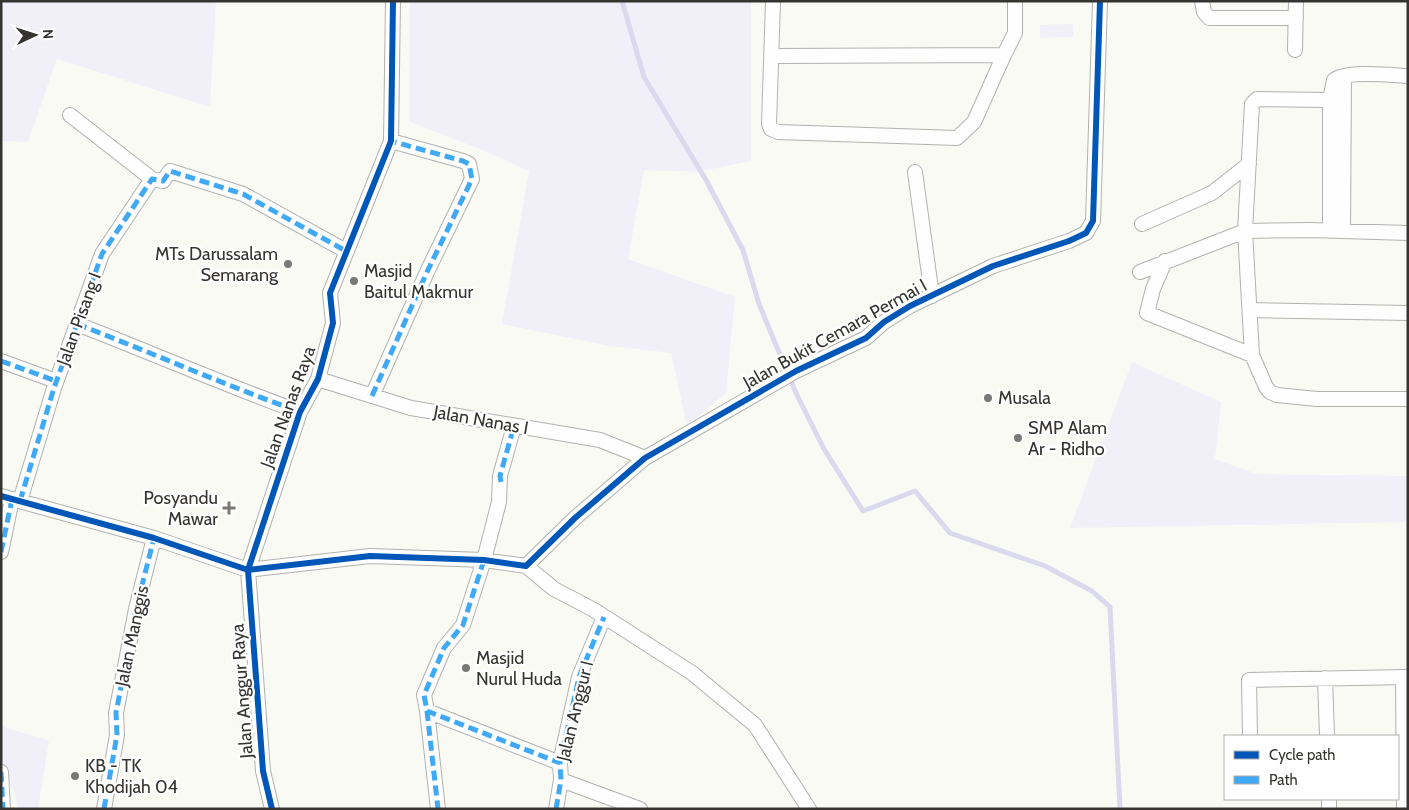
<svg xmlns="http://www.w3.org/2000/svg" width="1409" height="810" font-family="Cabin,sans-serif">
<rect width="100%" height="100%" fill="#fafaf5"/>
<!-- green -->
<path fill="#f1f0f9" d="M 1,1 L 216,1 L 210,107 L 57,59 L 28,142 L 1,141 Z
M 410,1 L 751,1 L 751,161 L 697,172 L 644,170 L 628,259 L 735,297 L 726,393 L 687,426 L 671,353 L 609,346 L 502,324 L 529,171 L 485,151 L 410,122 Z
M 1073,24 L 1073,37 L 1040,38 L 1040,25 Z
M 1132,362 L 1221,402 L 1215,459 L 1257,474 L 1408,476 L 1408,522 L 1070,528 Z
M 1,724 L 9,729 L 49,740 L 38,809 L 18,809 L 14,791 L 1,770 Z"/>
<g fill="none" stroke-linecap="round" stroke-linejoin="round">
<!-- stream -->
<path stroke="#dad9ed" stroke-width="5" d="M 622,1 L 644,77 L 706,180 L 743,250 L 759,304 L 796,393 L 824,449 L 863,511 L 915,491 L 950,533 L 1045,566 L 1092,591 L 1110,607 L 1120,809"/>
<defs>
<path id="minor" d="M 773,1 L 769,124 L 771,129 L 778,132 L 957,138 L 974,122 L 1004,55
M 1202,1 L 1204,12 L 1209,18 L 1296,18
M 1295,50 L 1296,1
M 772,56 L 1004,55 L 1015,33 L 1015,1
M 1330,100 L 1257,99 L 1252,104 L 1245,231 L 1252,355 L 1266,387 L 1270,392 L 1277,395 L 1317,399 L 1408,399
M 70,115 L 152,179
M 915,172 L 932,296
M 1142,224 L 1212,193 L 1249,164
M 1330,230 L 1330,100 L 1334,80 C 1347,70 1390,75 1408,76
M 1343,231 L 1344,76
M 1165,261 L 1153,289 L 1147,313 L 1252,355
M 1140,272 L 1245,231 L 1310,230 L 1408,233
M 1250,310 L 1408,313
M 77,324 C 152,353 225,385 300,412
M 1,361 L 56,381
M 318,379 L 411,408 L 600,440 L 645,458
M 372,396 L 427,272 L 472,179 L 469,164 L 463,161 L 391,141
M 514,426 L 500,476 L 499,502 L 484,560 L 463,625 L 444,648 L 424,695 L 427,711 L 560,763
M 1,496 L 154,538 L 248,570 L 370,556 L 484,560 L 526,566 L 575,518 L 645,458 L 796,371 L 866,338 L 884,322 L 910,306 L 993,266 L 1069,241 L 1086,233 L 1093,221 L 1100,1
M 20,501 L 54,388 L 102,254 L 152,179 L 163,181 L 170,171 L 243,194 L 346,251
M 1,552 L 12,499
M 526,566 L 554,589 L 594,610 L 692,673 L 755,725 L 809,809
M 1403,677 L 1404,809
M 1325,678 L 1327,736
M 427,711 L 438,809
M 1250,736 L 1249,680 L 1408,677
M 1,772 L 3,809
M 561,780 L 640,809
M 1329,799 L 1329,809
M 104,809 L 117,735 L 116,713 L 136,609 L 154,538
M 272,809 L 263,771 L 248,570 L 300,412 L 318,379 L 333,323 L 330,293 L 391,141 L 393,1
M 556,809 L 561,780 L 560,763 L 579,677 L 604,617"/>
</defs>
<!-- minor casing -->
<use href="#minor" stroke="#b1b1ae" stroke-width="16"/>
<!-- minor -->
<use href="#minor" stroke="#fefefe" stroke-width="14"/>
<!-- quiet -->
<path stroke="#3fa9f5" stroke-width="5" stroke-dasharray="10 5" stroke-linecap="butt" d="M 77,324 C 152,353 225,385 300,412 L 299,416
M 1,361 L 56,381
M 372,396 L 427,272 L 472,179 L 469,164 L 463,161 L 391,141
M 501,482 L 500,476 L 514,426
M 20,501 L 54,388 L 102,254 L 152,179 L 163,181 L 170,171 L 243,194 L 346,251
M 1,552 L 12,499
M 484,560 L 463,625 L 444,648 L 424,695 L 427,711 L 560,763
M 427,711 L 438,809
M 1,772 L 3,809
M 104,809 L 117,735 L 116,713 L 136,609 L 154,538
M 556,809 L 561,780 L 560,763 L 579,677 L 604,617"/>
<defs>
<path id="cycleway" d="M 1,496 L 154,538 L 248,570 L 370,556 L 484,560 L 526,566 L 575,518 L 645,458 L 796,371 L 866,338 L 884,322 L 910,306 L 993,266 L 1069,241 L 1086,233 L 1093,221 L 1100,1
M 272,809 L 263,771 L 248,570 L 300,412 L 318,379 L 333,323 L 330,293 L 391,141 L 393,1"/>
</defs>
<!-- cycleway casing -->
<use href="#cycleway" stroke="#fff" stroke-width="9"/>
<!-- cycleway -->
<use href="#cycleway" stroke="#0057b8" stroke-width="6"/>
</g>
<!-- markers -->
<g fill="#7a7976" stroke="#fff" stroke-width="2">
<circle cx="288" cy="264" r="5"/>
<circle cx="354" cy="281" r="5"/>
<circle cx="988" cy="398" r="5"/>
<circle cx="1018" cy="438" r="5"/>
<path d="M226.5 500.5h5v5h5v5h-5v5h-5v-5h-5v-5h5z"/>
<circle cx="466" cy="668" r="5"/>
<circle cx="75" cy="776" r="5"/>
</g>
<g text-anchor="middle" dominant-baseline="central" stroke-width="4.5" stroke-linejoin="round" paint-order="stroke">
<!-- poi labels -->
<g font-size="18" fill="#353431" stroke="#fff" text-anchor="start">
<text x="278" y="254" text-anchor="end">MTs Darussalam<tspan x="278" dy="21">Semarang</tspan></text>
<text x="364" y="271">Masjid<tspan x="364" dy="21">Baitul Makmur</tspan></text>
<text x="998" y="398">Musala</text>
<text x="1028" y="428">SMP Alam<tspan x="1028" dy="21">Ar - Ridho</tspan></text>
<text x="218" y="498" text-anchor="end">Posyandu<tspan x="218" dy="21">Mawar</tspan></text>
<text x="476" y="658">Masjid<tspan x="476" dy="21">Nurul Huda</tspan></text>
<text x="85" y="766">KB - TK<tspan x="85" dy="21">Khodijah 04</tspan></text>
</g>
<!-- street labels -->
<g font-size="18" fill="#353431" stroke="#fff">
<text transform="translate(79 319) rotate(-70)">Jalan Pisang I</text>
<text transform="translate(835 334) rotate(-29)">Jalan Bukit Cemara Permai I</text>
<text transform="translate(288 407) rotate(-70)">Jalan Nanas Raya</text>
<text transform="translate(481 420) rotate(10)">Jalan Nanas I</text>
<text transform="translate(132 636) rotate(-78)">Jalan Manggis</text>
<text transform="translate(242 691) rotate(-94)">Jalan Anggur Raya</text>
<text transform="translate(575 711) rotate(-76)">Jalan Anggur I</text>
</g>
</g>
<!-- border -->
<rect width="1409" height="810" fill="none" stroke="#353431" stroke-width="5"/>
<!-- legend -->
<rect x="1224" y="735" width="175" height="65" fill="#ffffff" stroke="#aeaead"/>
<rect x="1234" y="751" width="25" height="8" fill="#0057b8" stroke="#aeaead"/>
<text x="1269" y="760" font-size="15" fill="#353431">Cycle path</text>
<rect x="1234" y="776" width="25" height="8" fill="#3fa9f5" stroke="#aeaead"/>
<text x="1269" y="785" font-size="15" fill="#353431">Path</text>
<!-- north arrow -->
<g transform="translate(35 35) rotate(86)" stroke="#ffffff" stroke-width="4" paint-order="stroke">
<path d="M0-4L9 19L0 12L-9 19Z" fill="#353431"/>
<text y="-8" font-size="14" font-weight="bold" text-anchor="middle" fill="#353431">N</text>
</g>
</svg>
